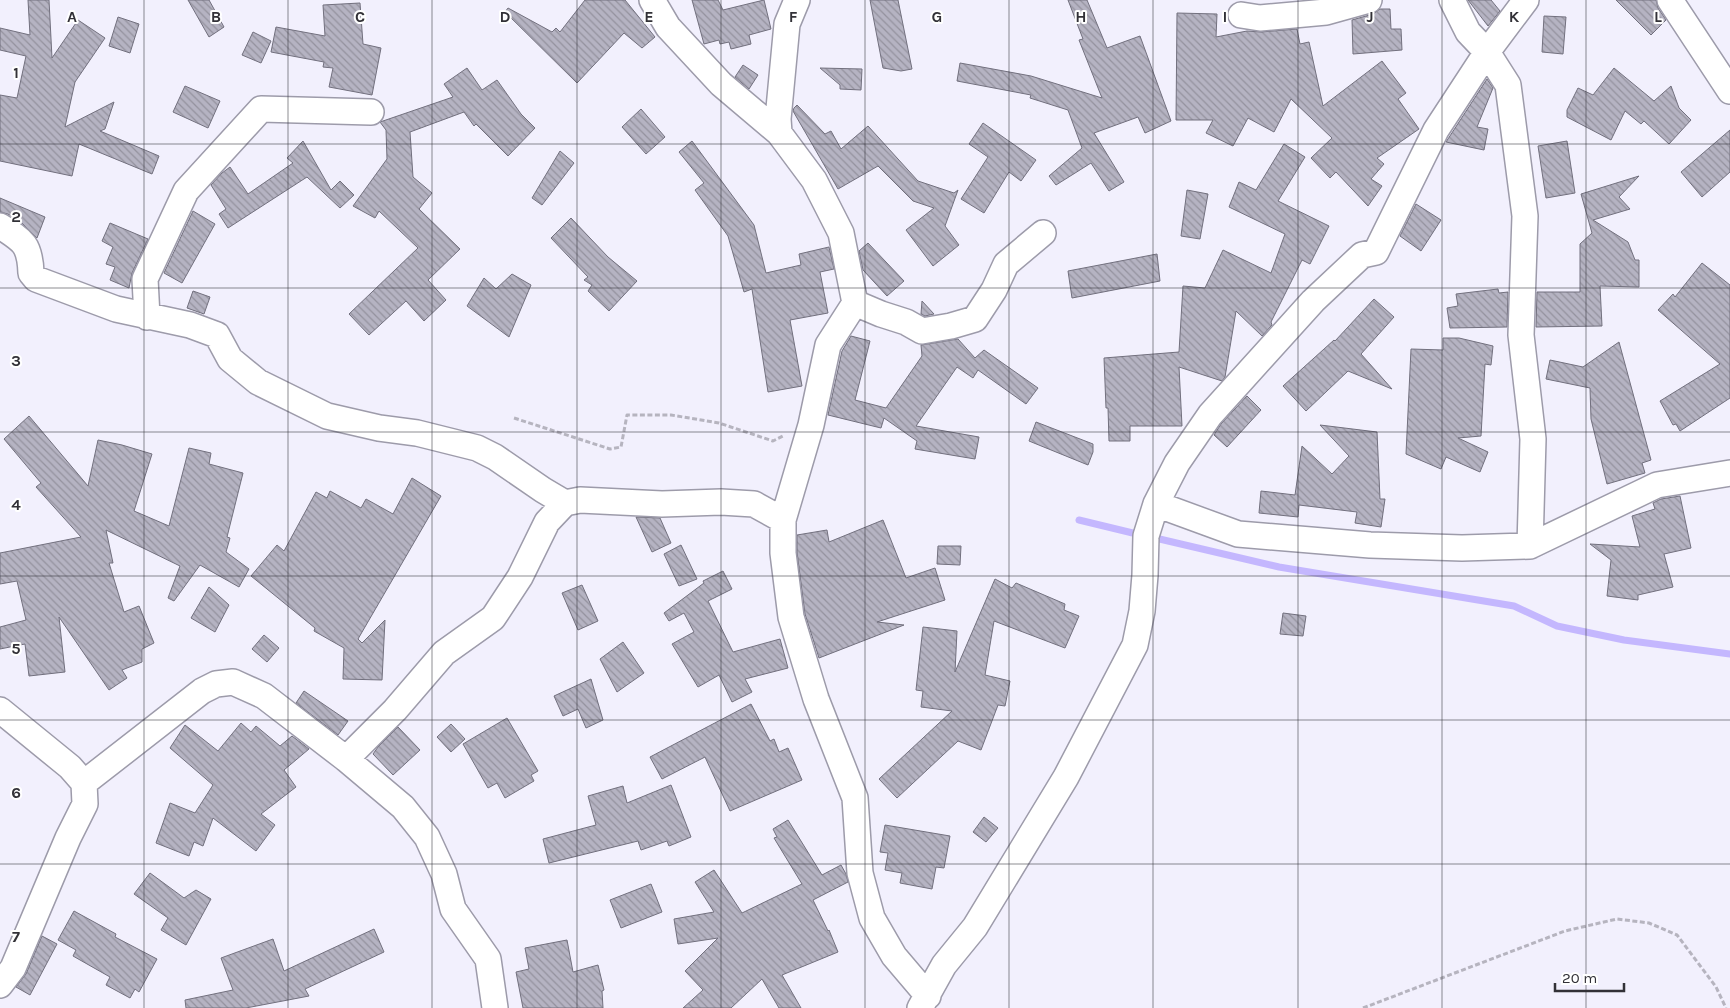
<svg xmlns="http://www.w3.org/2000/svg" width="1730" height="1008" font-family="Karla,sans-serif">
<defs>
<pattern id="building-back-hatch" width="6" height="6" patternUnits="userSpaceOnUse" patternTransform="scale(1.25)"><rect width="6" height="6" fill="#b5b3c2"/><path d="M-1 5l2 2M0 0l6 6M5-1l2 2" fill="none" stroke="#94929e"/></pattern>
</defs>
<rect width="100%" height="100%" fill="#f2f0fd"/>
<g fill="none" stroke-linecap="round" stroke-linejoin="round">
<!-- stream -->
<path stroke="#c4b7fe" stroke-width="7" d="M 1079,520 L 1141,535
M 1151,537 L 1279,567 L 1514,606 L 1557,626 L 1624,640 L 1730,654"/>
</g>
<!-- building -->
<path fill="url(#building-back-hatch)" stroke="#72707e" d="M 28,0 L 49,0 L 52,58 L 78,20 L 105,38 L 75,82 L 65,127 L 114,102 L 105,129 L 100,131 L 159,156 L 152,174 L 79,144 L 72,176 L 0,161 L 0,95 L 17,98 L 26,56 L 0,50 L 0,28 L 30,35 Z
M 188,0 L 209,0 L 224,27 L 209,37 Z
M 585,0 L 625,0 L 655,37 L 642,48 L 624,33 L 577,83 L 505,12 L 508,8 L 552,32 L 556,28 L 560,32 Z
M 692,0 L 718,0 L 723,10 L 764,0 L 771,29 L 749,35 L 751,44 L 731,49 L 729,42 L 720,44 L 719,40 L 704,44 Z
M 870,0 L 898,0 L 912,69 L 901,71 L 883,68 Z
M 1068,0 L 1087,0 L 1107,48 L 1140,36 L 1171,121 L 1145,133 L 1138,117 L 1094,133 L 1124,182 L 1109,191 L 1091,163 L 1056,185 L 1049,176 L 1082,148 L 1068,110 L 1030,98 L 1031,95 L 957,81 L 960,63 L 1031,76 L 1102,98 L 1079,40 L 1083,39 Z
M 1468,0 L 1491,0 L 1500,11 L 1488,26 Z
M 1616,0 L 1656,0 L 1658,8 L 1666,20 L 1651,35 Z
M 360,3 L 363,44 L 381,48 L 372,95 L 329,87 L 333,68 L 323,67 L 324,62 L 271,52 L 276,27 L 325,36 L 323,5 Z
M 1380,9 L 1390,9 L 1391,29 L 1401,29 L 1402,50 L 1353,54 L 1352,20 L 1373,14 Z
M 1177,13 L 1217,14 L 1216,37 L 1247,31 L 1261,32 L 1297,29 L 1300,44 L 1309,42 L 1323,106 L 1382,61 L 1406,93 L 1398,99 L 1419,129 L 1377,158 L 1384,164 L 1371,179 L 1382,186 L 1368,206 L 1336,172 L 1330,178 L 1311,158 L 1332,138 L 1291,99 L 1274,132 L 1248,118 L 1233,146 L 1206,133 L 1213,120 L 1176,120 Z
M 1544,16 L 1566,17 L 1563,54 L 1542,52 Z
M 118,17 L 139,24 L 130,53 L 109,46 Z
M 253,32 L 271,41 L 261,63 L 242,55 Z
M 743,65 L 758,75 L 749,89 L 735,77 Z
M 467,68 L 482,90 L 497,80 L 521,114 L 535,128 L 508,156 L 476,124 L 474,126 L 464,112 L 410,132 L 413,177 L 432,193 L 419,209 L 460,249 L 428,280 L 446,300 L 424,321 L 406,301 L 369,335 L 349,314 L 418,248 L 379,211 L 375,218 L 353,206 L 387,159 L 386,130 L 380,122 L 453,97 L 444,84 Z
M 820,68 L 862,69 L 861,90 L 840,89 L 840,85 Z
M 1614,68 L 1654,101 L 1671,86 L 1679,108 L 1691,120 L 1669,144 L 1644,121 L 1641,124 L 1625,111 L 1611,140 L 1567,117 L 1567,110 L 1578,88 L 1593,95 Z
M 1487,79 L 1493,88 L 1477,127 L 1488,129 L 1484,150 L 1446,142 Z
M 185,86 L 220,101 L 208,128 L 173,112 Z
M 797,105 L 825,134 L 831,131 L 841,149 L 868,126 L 918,181 L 954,193 L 958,190 L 945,226 L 959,245 L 933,266 L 906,230 L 934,208 L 913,201 L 878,166 L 838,189 L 793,111 L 794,108 Z
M 641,109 L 665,137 L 646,154 L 622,127 Z
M 983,123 L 1036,160 L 1021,181 L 1009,172 L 984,213 L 961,199 L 988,157 L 969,144 Z
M 1730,130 L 1730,172 L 1702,197 L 1681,172 Z
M 303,141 L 331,190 L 340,181 L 354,195 L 340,208 L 307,177 L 228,228 L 219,214 L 226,209 L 211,185 L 222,173 L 230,167 L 248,194 L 293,163 L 287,158 Z
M 692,141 L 754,225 L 766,273 L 801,265 L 799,254 L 829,247 L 834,269 L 820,272 L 828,313 L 790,320 L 802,386 L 768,392 L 752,289 L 744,292 L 728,236 L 695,190 L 704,183 L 679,152 Z
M 1567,141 L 1575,193 L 1546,198 L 1538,146 Z
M 1284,144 L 1305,157 L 1278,201 L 1329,226 L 1310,264 L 1302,260 L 1271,322 L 1272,325 L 1262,336 L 1236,311 L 1225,377 L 1222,381 L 1179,367 L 1182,426 L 1130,426 L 1130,441 L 1109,441 L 1108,408 L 1106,408 L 1104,358 L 1179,352 L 1183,286 L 1205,288 L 1223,250 L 1271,273 L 1285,234 L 1229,207 L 1239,182 L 1256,190 Z
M 560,151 L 574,163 L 542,205 L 532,198 Z
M 1639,176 L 1619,197 L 1630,209 L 1593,220 L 1628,242 L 1635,260 L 1639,260 L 1639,287 L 1600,286 L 1602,326 L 1536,327 L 1537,292 L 1580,292 L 1580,244 L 1592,233 L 1581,194 Z
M 1187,190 L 1208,194 L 1200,239 L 1181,236 Z
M 0,198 L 45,217 L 37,238 L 23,224 L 8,214 L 0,212 Z
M 1416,204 L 1441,220 L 1421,251 L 1400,236 Z
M 193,211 L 215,224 L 182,283 L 164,273 Z
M 571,218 L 608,257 L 637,281 L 609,311 L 588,291 L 592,285 L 584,280 L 588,277 L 551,238 Z
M 110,223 L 148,239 L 132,273 L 129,288 L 110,280 L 115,267 L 106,264 L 113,247 L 102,241 Z
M 868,243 L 904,281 L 887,296 L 863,270 L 859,251 Z
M 1157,254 L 1160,281 L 1072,298 L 1068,271 Z
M 1702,263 L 1730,285 L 1730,398 L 1680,431 L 1676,424 L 1673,425 L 1660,401 L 1720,364 L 1658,310 L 1673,294 L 1675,297 Z
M 512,274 L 531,285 L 509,337 L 467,306 L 484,278 L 496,289 Z
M 1498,289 L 1499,293 L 1508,292 L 1507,327 L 1450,328 L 1447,308 L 1458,306 L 1456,294 Z
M 193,291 L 210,297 L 204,314 L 187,308 Z
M 1374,299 L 1394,317 L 1361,354 L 1392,389 L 1348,371 L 1306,411 L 1283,386 L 1334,340 L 1335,341 Z
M 922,301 L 934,314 L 925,316 L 921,314 Z
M 851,336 L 870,341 L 855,400 L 886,408 L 922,356 L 921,345 L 958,339 L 975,358 L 984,350 L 1038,388 L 1026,404 L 978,370 L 973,378 L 957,367 L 916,426 L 979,437 L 975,459 L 915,449 L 917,441 L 884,418 L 881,428 L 828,415 L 842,351 Z
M 1443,338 L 1459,338 L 1493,346 L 1491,365 L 1485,364 L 1481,436 L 1458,438 L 1488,452 L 1480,472 L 1446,457 L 1441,469 L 1406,454 L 1411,349 L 1443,350 Z
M 1619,342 L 1651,460 L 1642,463 L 1645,473 L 1607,484 L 1591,419 L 1590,388 L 1546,379 L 1550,360 L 1583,367 Z
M 1247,396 L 1261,410 L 1227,447 L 1214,435 L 1221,424 Z
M 29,416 L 88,486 L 98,440 L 122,445 L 152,454 L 134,511 L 169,526 L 189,448 L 211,453 L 209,464 L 243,473 L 227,537 L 230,538 L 226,552 L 249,569 L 239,587 L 200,565 L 174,601 L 168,598 L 180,566 L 106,530 L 113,563 L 109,563 L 124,612 L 139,606 L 154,643 L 142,649 L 142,662 L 122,670 L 127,678 L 109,690 L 59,617 L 65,672 L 29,676 L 25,644 L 0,649 L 0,627 L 26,620 L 17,581 L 0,584 L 0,553 L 81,537 L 36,487 L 41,483 L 4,439 Z
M 1036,422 L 1093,444 L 1093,452 L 1088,465 L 1029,441 Z
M 1320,425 L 1377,432 L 1380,499 L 1385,499 L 1381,527 L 1355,523 L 1357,512 L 1299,505 L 1298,517 L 1259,513 L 1261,491 L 1295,495 L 1302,446 L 1332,474 L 1349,456 Z
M 412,478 L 441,496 L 358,639 L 362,643 L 385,620 L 382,680 L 343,679 L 344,648 L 314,631 L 315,628 L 251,576 L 277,545 L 284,551 L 316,492 L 327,498 L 330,491 L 361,508 L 366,499 L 393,514 Z
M 1680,496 L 1691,548 L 1664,554 L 1673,587 L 1638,595 L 1638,600 L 1607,596 L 1611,560 L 1590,544 L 1640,547 L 1632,516 L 1655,509 L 1653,503 L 1661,499 Z
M 636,517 L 660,518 L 671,543 L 652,552 Z
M 883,520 L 906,578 L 935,568 L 945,600 L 877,622 L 904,625 L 819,658 L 805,614 L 797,552 L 797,535 L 827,530 L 829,542 Z
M 681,545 L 697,579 L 679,586 L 664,554 Z
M 938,546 L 961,546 L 960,565 L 937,564 Z
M 723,571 L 732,589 L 708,601 L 733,652 L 780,639 L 788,668 L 745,679 L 752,692 L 732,702 L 719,675 L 698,687 L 672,644 L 694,632 L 684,613 L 669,621 L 664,613 L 704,583 L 703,581 Z
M 995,579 L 1012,588 L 1016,583 L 1065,604 L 1064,610 L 1079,616 L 1065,648 L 994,621 L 985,675 L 1010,681 L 1005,706 L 998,705 L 981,750 L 958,741 L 897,798 L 879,779 L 952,711 L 921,707 L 923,691 L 916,690 L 923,627 L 957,631 L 955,672 Z
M 582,585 L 598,621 L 578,630 L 562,593 Z
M 209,587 L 229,605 L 215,632 L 191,618 Z
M 1283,613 L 1306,616 L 1303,636 L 1280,634 Z
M 264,635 L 279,648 L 267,662 L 252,649 Z
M 623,642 L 644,673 L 617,692 L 600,659 Z
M 591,679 L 603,720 L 586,728 L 578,709 L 563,716 L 554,696 Z
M 304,691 L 348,721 L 338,735 L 296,703 Z
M 751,704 L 770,741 L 774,739 L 779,752 L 788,748 L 802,780 L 730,811 L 705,757 L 662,779 L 650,757 Z
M 507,718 L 538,771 L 531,775 L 534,781 L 505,798 L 497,783 L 488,788 L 463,744 Z
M 241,723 L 251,732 L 256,726 L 280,746 L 292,736 L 309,749 L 284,770 L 296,787 L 261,814 L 275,825 L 256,851 L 213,818 L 203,846 L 194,842 L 189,856 L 156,843 L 170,803 L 195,813 L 213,785 L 170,748 L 185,725 L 218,751 Z
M 451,724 L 465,739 L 451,752 L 437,737 Z
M 398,727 L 420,750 L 393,775 L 373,754 L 378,747 Z
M 671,785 L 691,837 L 669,846 L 667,841 L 641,850 L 638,841 L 549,863 L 543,839 L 596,825 L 588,796 L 623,786 L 627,803 Z
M 984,817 L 998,828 L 986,842 L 973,832 Z
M 788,820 L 822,875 L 841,865 L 846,874 L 848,882 L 813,900 L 828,931 L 829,930 L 838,952 L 782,975 L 801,1008 L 779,1008 L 762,979 L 731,1008 L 683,1008 L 703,990 L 685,971 L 718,938 L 678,944 L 674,919 L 714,912 L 695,882 L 714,870 L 742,913 L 802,884 L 774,838 L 777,837 L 773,829 Z
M 885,825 L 950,836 L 944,868 L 936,867 L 932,889 L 900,883 L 902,873 L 885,870 L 888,853 L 880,852 Z
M 150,873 L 184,898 L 196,890 L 211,899 L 186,945 L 161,930 L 168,918 L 134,894 Z
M 651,884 L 662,912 L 621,928 L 610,900 Z
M 74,911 L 116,934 L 115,937 L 157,959 L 139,992 L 135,989 L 130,998 L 106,985 L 110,977 L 73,956 L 76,950 L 58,940 Z
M 374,929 L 384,952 L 305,989 L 309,996 L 246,1008 L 186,1008 L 185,1000 L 233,990 L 221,958 L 273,939 L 284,971 Z
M 42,936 L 57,944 L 30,995 L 16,987 L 26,974 Z
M 567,940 L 573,972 L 598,965 L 604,990 L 602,991 L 603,1008 L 523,1008 L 516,972 L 529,969 L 525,948 Z"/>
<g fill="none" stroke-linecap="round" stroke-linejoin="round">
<defs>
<path id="minor" d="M 652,0 L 668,27 L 721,84 L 779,133 L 814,180 L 841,233 L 855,303 L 828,345 L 811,425 L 783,520 L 783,553 L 791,617 L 816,699 L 855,798 L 860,873 L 872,918 L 894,956 L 928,996
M 1452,0 L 1468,32 L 1487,52 L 1508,85 L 1525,216 L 1521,335 L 1533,439 L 1530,546
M 1670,0 L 1730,91
M 1241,15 L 1260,18 L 1326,12 L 1369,0
M 779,133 L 778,119 L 787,24 L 797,0
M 0,226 C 24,241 30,245 31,273 L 36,279 L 116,309 L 190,325 L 217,335 L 230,359 L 258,382 L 327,416 L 379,428 L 417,433 L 477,448 L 495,457 L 543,490 L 565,503
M 855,303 L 881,314 L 906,322 L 922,331 L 951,326 L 975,319 L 994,290 L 1006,264 L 1043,233
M 147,317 L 145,279 L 186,191 L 261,109 L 371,112
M 1156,504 L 1238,534 L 1370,545 L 1462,548 L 1530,546 L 1657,485 L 1730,473
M 0,710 L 70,767 L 84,783 L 85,804 L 68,838 L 13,968 L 0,985
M 346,759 L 395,710 L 444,653 L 493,618 L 520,577 L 547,522 L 565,503 L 580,500 L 662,504 L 721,502 L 754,504 L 783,520
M 84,783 L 202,691 L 216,684 L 233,682 L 264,696 L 346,759 L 403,807 L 427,837 L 444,874 L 453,909 L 488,959 L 495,1008
M 920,1008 L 944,965 L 975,927 L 1066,777 L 1135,645 L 1142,611 L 1145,575 L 1146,536 L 1156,504 L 1177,463 L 1210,415 L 1313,301 L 1362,255 L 1376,252 L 1436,130 L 1487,52 L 1526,0"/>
</defs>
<!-- minor casing -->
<use href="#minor" stroke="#9d9baa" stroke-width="28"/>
<!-- path -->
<path stroke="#b6b4bf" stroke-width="3" stroke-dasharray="5 2.5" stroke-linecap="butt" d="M 514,418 L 610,449 L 621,447 L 627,415 L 671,415 L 719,423 L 773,441 L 783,436
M 1363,1008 L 1565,931 L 1617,919 L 1649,923 L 1677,935 L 1716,987 L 1726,1008"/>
<!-- minor -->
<use href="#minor" stroke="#fff" stroke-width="25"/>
</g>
<!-- grid -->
<path fill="none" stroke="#323137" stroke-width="1" stroke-opacity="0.55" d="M 144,0 L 144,1008M 288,0 L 288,1008M 432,0 L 432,1008M 577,0 L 577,1008M 721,0 L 721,1008M 865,0 L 865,1008M 1009,0 L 1009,1008M 1153,0 L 1153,1008M 1298,0 L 1298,1008M 1442,0 L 1442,1008M 1586,0 L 1586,1008M 0,144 L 1730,144M 0,288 L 1730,288M 0,432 L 1730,432M 0,576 L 1730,576M 0,720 L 1730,720M 0,864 L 1730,864"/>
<g font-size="16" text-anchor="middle" font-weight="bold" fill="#323137" stroke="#fff" stroke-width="4" stroke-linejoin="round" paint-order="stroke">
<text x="72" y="22">A</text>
<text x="216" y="22">B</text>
<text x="360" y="22">C</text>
<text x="505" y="22">D</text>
<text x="649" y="22">E</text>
<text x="793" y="22">F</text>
<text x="937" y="22">G</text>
<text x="1081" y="22">H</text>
<text x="1225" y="22">I</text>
<text x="1370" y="22">J</text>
<text x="1514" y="22">K</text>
<text x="1658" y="22">L</text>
<text x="16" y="78">1</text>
<text x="16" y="222">2</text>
<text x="16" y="366">3</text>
<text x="16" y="510">4</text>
<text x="16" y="654">5</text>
<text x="16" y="798">6</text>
<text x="16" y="942">7</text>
</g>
<!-- scale -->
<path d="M1555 983v8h69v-8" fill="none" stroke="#323137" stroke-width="2.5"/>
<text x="1562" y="983" font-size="15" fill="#323137" stroke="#ffffff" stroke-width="4" paint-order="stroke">20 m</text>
</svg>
